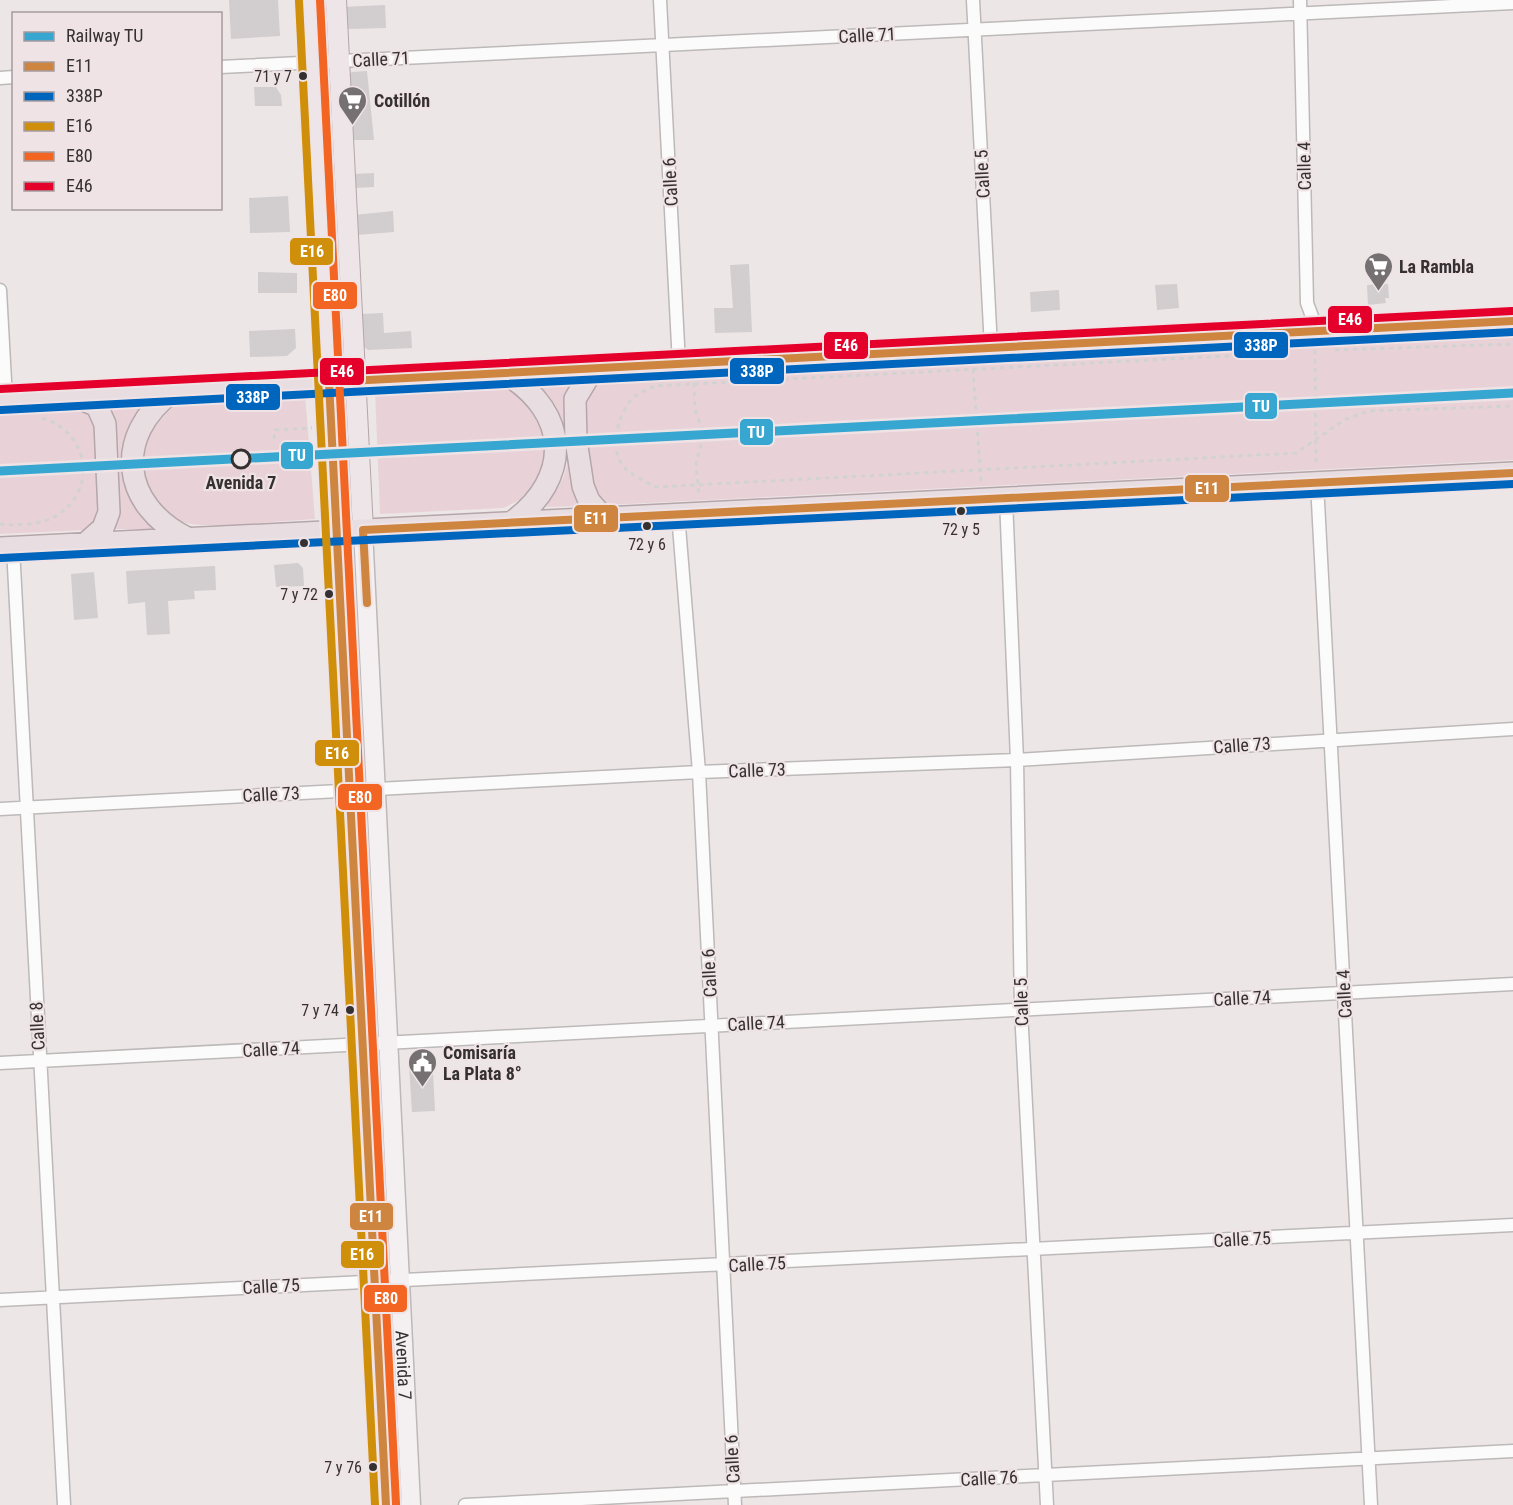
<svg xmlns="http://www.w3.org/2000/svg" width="1513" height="1505" font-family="'Roboto Condensed',sans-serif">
<rect width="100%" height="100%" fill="#ece6e7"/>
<!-- green -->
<path fill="#e8d2d8" d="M 1513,335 L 1513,460 L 606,505 L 587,487 L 582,402 L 598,383 Z
M 577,383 L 567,405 L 573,491 L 580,506 L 546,507 C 551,498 558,488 563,478 C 576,447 563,408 540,386 Z
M 502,387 L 517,393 L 540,414 L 548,451 L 538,485 L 524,498 L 503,508 L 380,514 L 375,390 Z
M 305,394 L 315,519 C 288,520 202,530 183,522 C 162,513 151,493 145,473 C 135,442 154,406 186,398 C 196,396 209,397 218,397 C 247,396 276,395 305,394 Z
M 144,401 C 115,445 119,490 154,529 L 112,529 L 105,404 Z
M 82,404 L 98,418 L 103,514 L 88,530 L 0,534 L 0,408 Z"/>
<!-- building -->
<path fill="#d2cdce" d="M 229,0 L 278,0 L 280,36 L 231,39 Z
M 385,5 L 386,28 L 348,29 L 343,23 L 342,7 Z
M 367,71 L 374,140 L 351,140 L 346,76 L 352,72 Z
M 254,87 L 276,87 L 281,95 L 282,106 L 255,106 Z
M 374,173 L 374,187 L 354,188 L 354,174 Z
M 288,196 L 290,232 L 250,233 L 249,198 Z
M 393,211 L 394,232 L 356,235 L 354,215 Z
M 749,264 L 752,332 L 715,333 L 714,308 L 733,308 L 730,265 Z
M 258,272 L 297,273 L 297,293 L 258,293 Z
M 1177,284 L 1179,308 L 1157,310 L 1155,285 Z
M 1388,284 L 1389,298 L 1385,298 L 1386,303 L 1368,305 L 1367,285 Z
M 1059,290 L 1060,310 L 1031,312 L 1030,292 Z
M 383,313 L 384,333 L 411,331 L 412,348 L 368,350 L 362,345 L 360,314 Z
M 295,329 L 296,348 L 287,356 L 250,357 L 249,331 Z
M 298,563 L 303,568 L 304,586 L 276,587 L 274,565 Z
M 215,566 L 216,590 L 194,591 L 195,599 L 168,601 L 170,634 L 147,635 L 145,602 L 128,604 L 126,571 Z
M 94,572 L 98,618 L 74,620 L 71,574 Z
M 419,1052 L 432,1052 L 435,1111 L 412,1112 L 409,1065 Z"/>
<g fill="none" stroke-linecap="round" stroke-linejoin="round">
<defs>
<path id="minor" d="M 660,0 L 679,364
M 973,0 L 991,348
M 1300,0 L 1307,303 L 1317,330
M 220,67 L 1513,3
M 0,78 L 14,77
M 0,290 L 6,399
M 1317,483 L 1371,1505
M 1006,500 L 1017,760 L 1021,1010 L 1047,1505
M 678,514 L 699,772 L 735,1505
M 13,548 L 64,1505
M 0,809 L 699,772 L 1017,760 L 1513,729
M 0,1063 L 1513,984
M 0,1300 L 1513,1225
M 465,1505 L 1513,1451"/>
<g id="secondary">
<path id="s1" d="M 363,530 L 411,1505"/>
<path d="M 336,532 L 386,1505"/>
</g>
<path id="primary" d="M 309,0 L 336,532
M 336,0 L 363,530"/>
<path id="trunk" d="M 593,369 L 575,399 L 576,440 L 583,486 L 589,501 L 604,518
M 506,374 C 570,413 572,478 512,522
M 173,391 C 113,436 121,505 187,538
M 75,396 L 97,406 L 105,424 L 109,512 L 103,528 L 85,544
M 0,400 L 1513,321
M 0,548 L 1513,473"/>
</defs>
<!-- minor casing -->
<use href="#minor" stroke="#bdb9b9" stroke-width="15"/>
<!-- secondary casing -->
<use href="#secondary" stroke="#bdb9b9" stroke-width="21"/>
<!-- primary casing -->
<use href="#primary" stroke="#b4a6aa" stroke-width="22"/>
<!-- trunk casing -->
<use href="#trunk" stroke="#b4a6aa" stroke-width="24"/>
<!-- path -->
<path stroke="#d3d2d2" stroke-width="3" stroke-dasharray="4.5 4.5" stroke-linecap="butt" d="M 1315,350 L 1316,466
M 1335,350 L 1513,344
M 1247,355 L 655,386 C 649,389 639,392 634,397 C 620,410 611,441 619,459 C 626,474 643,480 656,487 L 1296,453 L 1344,420 L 1368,411 L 1513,406
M 973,369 L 981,482
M 694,383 L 695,410 L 704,434 L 696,463 L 699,497
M 274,439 L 275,430 L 312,428
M 0,524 C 17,526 44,525 59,514 C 101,485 85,426 37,417"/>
<!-- minor -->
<use href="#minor" stroke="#fcfbfb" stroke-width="12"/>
<!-- secondary -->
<use href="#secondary" stroke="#f4f0f1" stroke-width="18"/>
<!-- primary -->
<use href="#primary" stroke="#ede5e8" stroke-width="20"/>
<!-- trunk -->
<use href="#trunk" stroke="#e8dee1" stroke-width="21"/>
<defs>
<path id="bus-1" d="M 367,603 L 363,530 L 1513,473
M 386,1505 L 329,382 L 1513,321"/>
<path id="bus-2" d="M 1,410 L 1513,332
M 1,558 L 1513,484"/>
<path id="bus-3" d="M 299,1 L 375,1505"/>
<path id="bus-4" d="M 320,0 L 396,1504"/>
<path id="bus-5" d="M 0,389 L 1512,311"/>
</defs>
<!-- bus-1 casing -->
<use href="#bus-1" stroke="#efe3e6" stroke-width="12"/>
<!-- bus-2 casing -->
<use href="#bus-2" stroke="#efe3e6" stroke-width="12"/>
<!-- bus-3 casing -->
<use href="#bus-3" stroke="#efe3e6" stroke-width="12"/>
<!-- bus-4 casing -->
<use href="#bus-4" stroke="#efe3e6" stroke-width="12"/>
<!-- bus-5 casing -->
<use href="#bus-5" stroke="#efe3e6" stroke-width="12"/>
<!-- bus-1 -->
<use href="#bus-1" stroke="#cd853f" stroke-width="8"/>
<!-- bus-2 -->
<use href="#bus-2" stroke="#0065bd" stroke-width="8"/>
<!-- bus-3 -->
<use href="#bus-3" stroke="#d08f0a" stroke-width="8"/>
<!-- bus-4 -->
<use href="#bus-4" stroke="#f26522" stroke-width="8"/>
<!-- bus-5 -->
<use href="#bus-5" stroke="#e4002b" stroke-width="8"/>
<defs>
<path id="rail-1" d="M 0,471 L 1513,393"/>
</defs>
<!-- rail-1 casing -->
<use href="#rail-1" stroke="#efe3e6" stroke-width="14"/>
<!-- rail-1 -->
<use href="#rail-1" stroke="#37a6d1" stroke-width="9"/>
</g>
<!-- icons -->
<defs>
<symbol id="supermarket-pin" viewBox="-11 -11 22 30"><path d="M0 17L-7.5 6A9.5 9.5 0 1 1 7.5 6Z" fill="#757071" stroke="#efe3e6"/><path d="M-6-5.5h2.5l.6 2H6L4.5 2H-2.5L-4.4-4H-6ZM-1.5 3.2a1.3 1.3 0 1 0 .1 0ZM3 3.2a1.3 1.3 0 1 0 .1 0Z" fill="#fff"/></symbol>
<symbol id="civic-pin" viewBox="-11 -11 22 30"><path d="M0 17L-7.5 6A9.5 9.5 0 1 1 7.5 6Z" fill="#757071" stroke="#efe3e6"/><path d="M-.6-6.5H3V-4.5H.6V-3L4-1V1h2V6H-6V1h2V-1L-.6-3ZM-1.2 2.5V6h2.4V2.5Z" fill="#fff"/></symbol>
</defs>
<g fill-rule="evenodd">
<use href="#supermarket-pin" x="336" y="84" width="33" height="45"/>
<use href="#supermarket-pin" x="1362" y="250" width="33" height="45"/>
<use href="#civic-pin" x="406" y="1046" width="33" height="45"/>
</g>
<!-- markers -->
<g fill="#353132" stroke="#efe3e6" stroke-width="2">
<circle cx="303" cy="76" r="5"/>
<circle cx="961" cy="511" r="5"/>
<circle cx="647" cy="526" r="5"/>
<circle cx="304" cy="543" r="5"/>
<circle cx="329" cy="594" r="5"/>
<circle cx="350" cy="1010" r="5"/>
<circle cx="373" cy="1467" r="5"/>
</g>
<circle fill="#efe3e6" stroke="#353132" stroke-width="3" cx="241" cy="459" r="9"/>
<g text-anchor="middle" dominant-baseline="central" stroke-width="4.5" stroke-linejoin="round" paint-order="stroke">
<!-- bus labels -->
<g font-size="16" fill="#353132" stroke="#efe3e6" text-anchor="end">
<text x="292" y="76">71 y 7</text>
<text x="961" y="529" text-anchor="middle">72 y 5</text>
<text x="647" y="544" text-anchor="middle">72 y 6</text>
<text x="318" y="594">7 y 72</text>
<text x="339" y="1010">7 y 74</text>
<text x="362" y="1467">7 y 76</text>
</g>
<!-- street labels -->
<g font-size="18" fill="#353132" stroke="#efe3e6">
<text transform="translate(867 35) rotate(-3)">Calle 71</text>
<text transform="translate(381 59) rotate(-3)">Calle 71</text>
<text transform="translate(1304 166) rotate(-91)">Calle 4</text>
<text transform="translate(982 174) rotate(-93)">Calle 5</text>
<text transform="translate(670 182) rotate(-93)">Calle 6</text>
<text transform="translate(1242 745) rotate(-4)">Calle 73</text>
<text transform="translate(757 770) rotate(-2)">Calle 73</text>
<text transform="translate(271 794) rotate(-3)">Calle 73</text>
<text transform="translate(709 973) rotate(-93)">Calle 6</text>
<text transform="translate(1344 994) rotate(-93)">Calle 4</text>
<text transform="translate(1242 998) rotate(-3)">Calle 74</text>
<text transform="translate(1021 1002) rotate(-92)">Calle 5</text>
<text transform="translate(756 1023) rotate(-3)">Calle 74</text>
<text transform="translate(37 1026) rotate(-93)">Calle 8</text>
<text transform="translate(271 1049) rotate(-3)">Calle 74</text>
<text transform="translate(1242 1239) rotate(-3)">Calle 75</text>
<text transform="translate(757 1264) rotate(-3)">Calle 75</text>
<text transform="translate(271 1286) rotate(-3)">Calle 75</text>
<text stroke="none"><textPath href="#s1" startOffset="836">Avenida 7</textPath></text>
<text transform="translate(732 1459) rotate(-93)">Calle 6</text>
<text transform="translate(989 1478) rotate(-3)">Calle 76</text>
</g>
<!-- poi labels -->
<g font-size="18" font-weight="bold" fill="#353132" stroke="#efe3e6" text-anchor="start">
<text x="374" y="100">Cotillón</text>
<text x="1399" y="266">La Rambla</text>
<text x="443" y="1052">Comisaría<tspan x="443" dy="21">La Plata 8°</tspan></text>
</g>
<!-- stop labels -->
<g font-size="18" font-weight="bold" fill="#353132" stroke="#efe3e6">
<text x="241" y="482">Avenida 7</text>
</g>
</g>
<g stroke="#efe3e6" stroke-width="2">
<rect x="289" y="237" width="45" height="29" rx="6" fill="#d08f0a"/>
<rect x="312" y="281" width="46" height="29" rx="6" fill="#f26522"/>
<rect x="1327" y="305" width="46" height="29" rx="6" fill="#e4002b"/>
<rect x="1233" y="331" width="56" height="28" rx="6" fill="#0065bd"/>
<rect x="823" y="331" width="46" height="29" rx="6" fill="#e4002b"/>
<rect x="729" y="357" width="56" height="28" rx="6" fill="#0065bd"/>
<rect x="319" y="357" width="46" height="29" rx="6" fill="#e4002b"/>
<rect x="225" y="383" width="56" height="28" rx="6" fill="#0065bd"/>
<rect x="1244" y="392" width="34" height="28" rx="6" fill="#37a6d1"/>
<rect x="739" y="418" width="35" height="28" rx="6" fill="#37a6d1"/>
<rect x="280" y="441" width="34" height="29" rx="6" fill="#37a6d1"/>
<rect x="1184" y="474" width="46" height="29" rx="6" fill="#cd853f"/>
<rect x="573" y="504" width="46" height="29" rx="6" fill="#cd853f"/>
<rect x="314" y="739" width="46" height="28" rx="6" fill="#d08f0a"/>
<rect x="337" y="783" width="46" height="28" rx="6" fill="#f26522"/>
<rect x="349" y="1202" width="45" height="29" rx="6" fill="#cd853f"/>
<rect x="340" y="1240" width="45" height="29" rx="6" fill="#d08f0a"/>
<rect x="363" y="1284" width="45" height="29" rx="6" fill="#f26522"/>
</g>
<g font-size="16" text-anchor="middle" font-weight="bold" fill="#fff">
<text x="312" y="257">E16</text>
<text x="335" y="301">E80</text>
<text x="1350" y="325">E46</text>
<text x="1261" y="351">338P</text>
<text x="846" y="351">E46</text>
<text x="757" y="377">338P</text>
<text x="342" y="377">E46</text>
<text x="253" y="403">338P</text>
<text x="1261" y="412">TU</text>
<text x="756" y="438">TU</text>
<text x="297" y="461">TU</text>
<text x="1207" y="494">E11</text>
<text x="596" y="524">E11</text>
<text x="337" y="759">E16</text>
<text x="360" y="803">E80</text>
<text x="371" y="1222">E11</text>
<text x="362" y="1260">E16</text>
<text x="386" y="1304">E80</text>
</g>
<!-- legend -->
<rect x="12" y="12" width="210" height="198" fill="#efe3e6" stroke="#a59c9e" stroke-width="1.5"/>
<rect x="24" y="32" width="30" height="9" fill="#37a6d1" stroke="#a59c9e" stroke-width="1.5"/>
<text x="66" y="42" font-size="18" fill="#353132">Railway TU</text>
<rect x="24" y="62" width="30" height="9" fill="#cd853f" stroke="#a59c9e" stroke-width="1.5"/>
<text x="66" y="72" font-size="18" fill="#353132">E11</text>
<rect x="24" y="92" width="30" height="9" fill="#0065bd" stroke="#a59c9e" stroke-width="1.5"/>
<text x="66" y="102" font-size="18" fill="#353132">338P</text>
<rect x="24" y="122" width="30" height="9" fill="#d08f0a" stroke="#a59c9e" stroke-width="1.5"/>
<text x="66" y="132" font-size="18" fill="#353132">E16</text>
<rect x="24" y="152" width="30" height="9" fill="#f26522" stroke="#a59c9e" stroke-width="1.5"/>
<text x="66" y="162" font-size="18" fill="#353132">E80</text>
<rect x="24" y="182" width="30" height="9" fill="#e4002b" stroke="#a59c9e" stroke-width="1.5"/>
<text x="66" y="192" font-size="18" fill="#353132">E46</text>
</svg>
